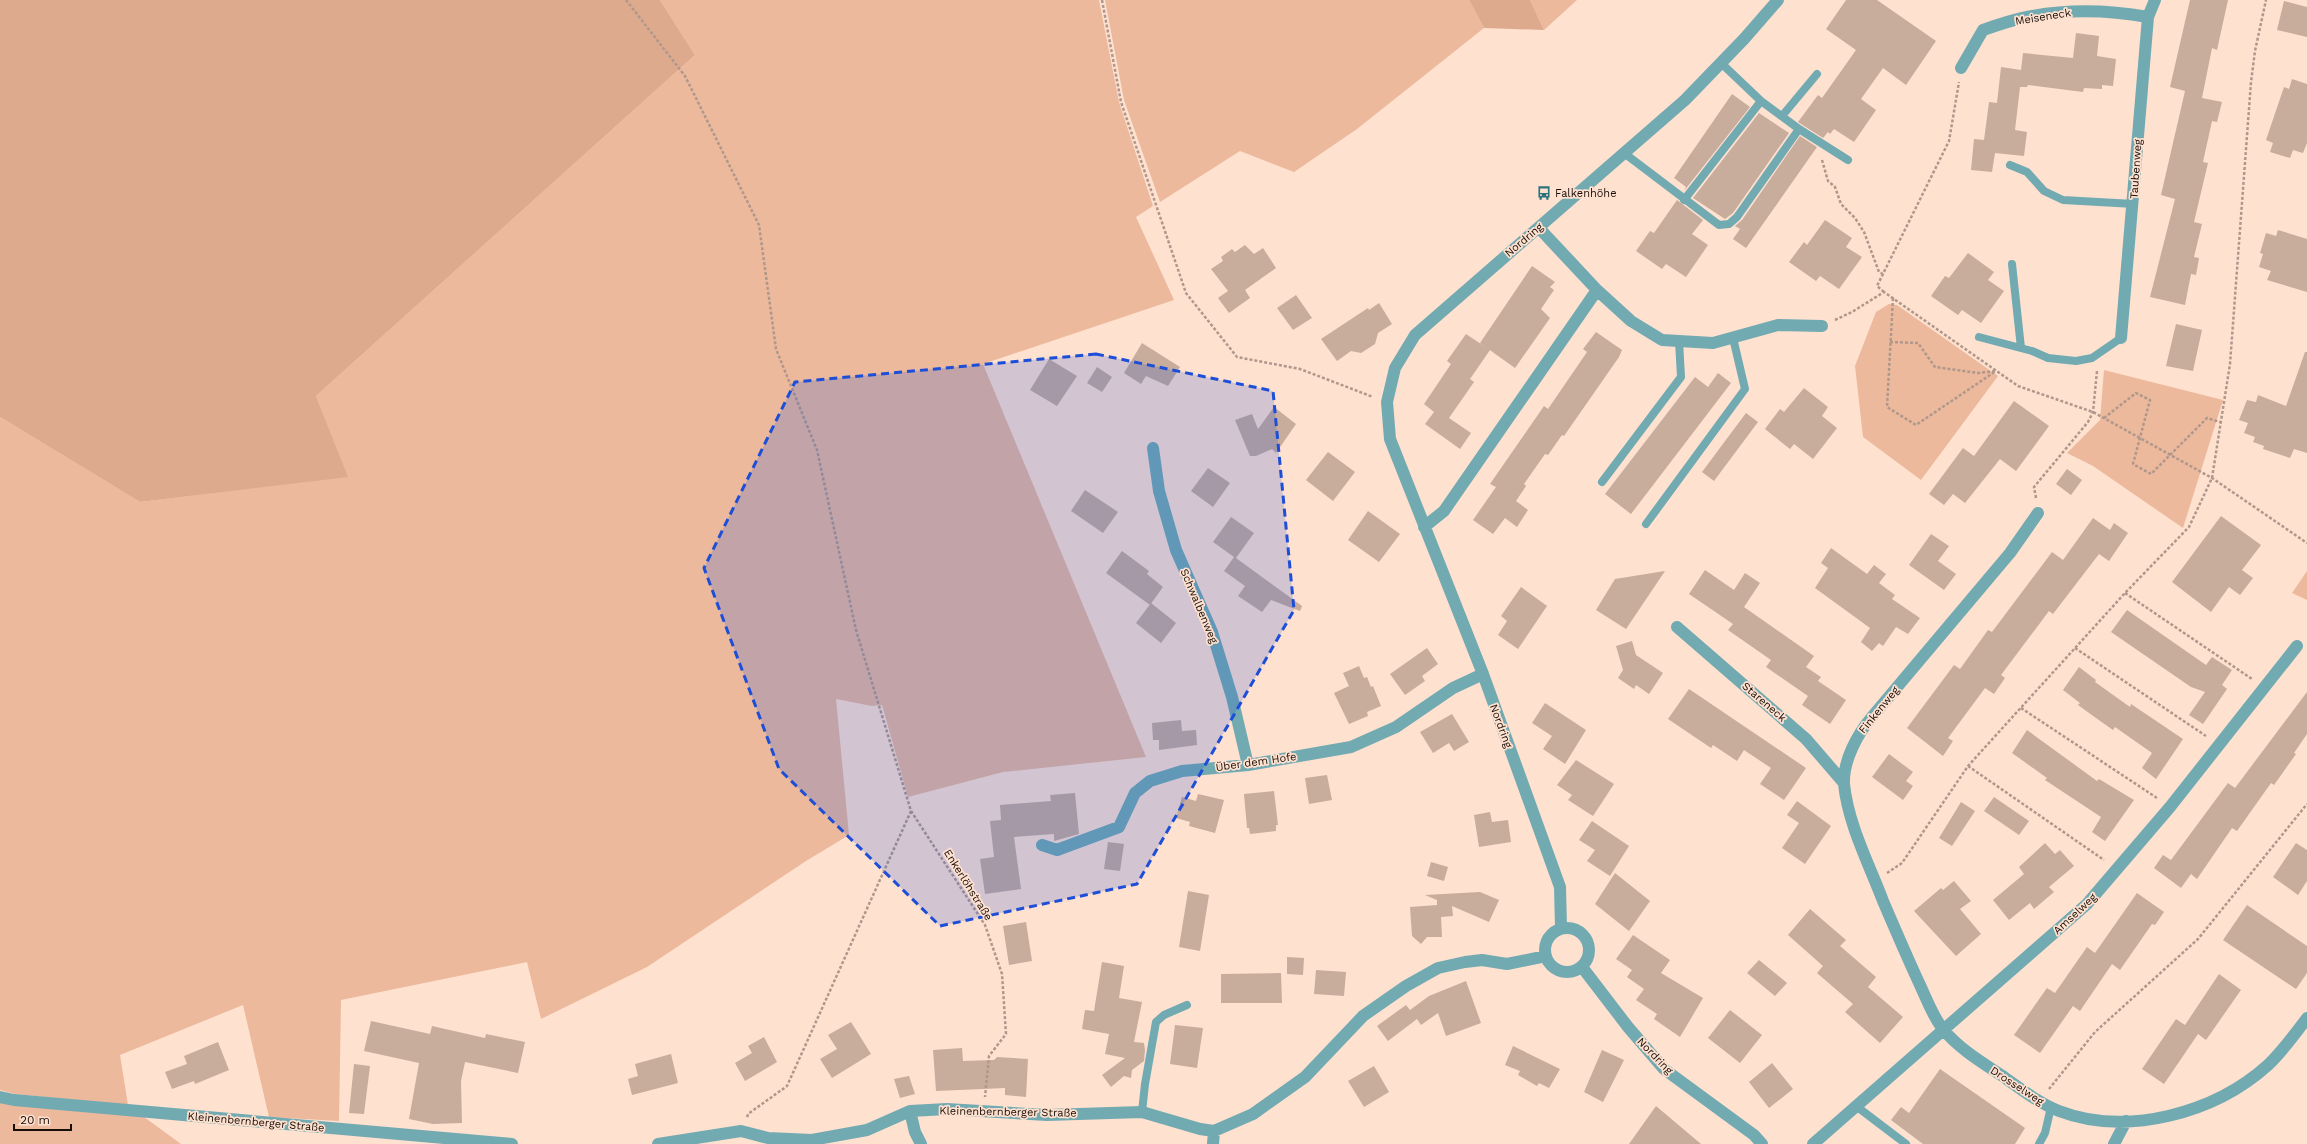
<svg xmlns="http://www.w3.org/2000/svg" width="2307" height="1144" font-family="'Work Sans',sans-serif">
<rect width="100%" height="100%" fill="#ffe1d0"/>
<!-- green -->
<path fill="#ecb99d" d="M 660,0 L 1099,0 L 1119,102 L 1153,206 L 1136,217 L 1174,300 L 983,364 L 1146,757 L 1003,772 L 908,797 L 882,705 L 872,706 L 836,699 L 849,835 L 806,861 L 647,967 L 541,1019 L 527,962 L 341,1000 L 339,1121 L 269,1117 L 243,1005 L 120,1055 L 128,1105 L 15,1094 L 0,1090 L 0,417 L 140,502 L 347,476 L 316,396 L 695,55 Z
M 1105,0 L 1469,0 L 1484,28 L 1357,129 L 1294,172 L 1240,151 L 1160,202 L 1124,100 Z
M 1530,0 L 1577,0 L 1544,30 Z
M 1889,304 L 1897,305 L 1998,376 L 1921,480 L 1863,437 L 1855,366 L 1876,312 Z
M 2104,370 L 2223,400 L 2183,528 L 2093,466 L 2067,453 L 2100,420 Z
M 2307,571 L 2307,600 L 2292,593 Z
M 0,1101 L 140,1114 L 181,1144 L 0,1144 Z"/>
<!-- forest -->
<path fill="#ddaa8e" d="M 0,0 L 660,0 L 695,55 L 316,396 L 348,477 L 140,502 L 0,417 Z
M 1469,0 L 1530,0 L 1544,30 L 1484,28 Z"/>
<!-- building -->
<path fill="#c8ac9c" d="M 1846,0 L 1877,0 L 1936,41 L 1906,85 L 1883,68 L 1861,99 L 1876,110 L 1854,142 L 1834,129 L 1830,134 L 1828,132 L 1823,138 L 1798,122 L 1818,95 L 1822,98 L 1856,50 L 1826,29 Z
M 2190,0 L 2228,0 L 2217,50 L 2212,48 L 2202,98 L 2222,102 L 2217,122 L 2212,121 L 2203,162 L 2208,163 L 2194,222 L 2202,224 L 2194,257 L 2199,258 L 2196,275 L 2191,274 L 2185,305 L 2150,297 L 2175,199 L 2161,195 L 2185,91 L 2170,87 Z
M 2284,1 L 2307,7 L 2307,37 L 2277,30 Z
M 2076,33 L 2099,36 L 2097,56 L 2116,59 L 2113,86 L 2102,85 L 2102,89 L 2084,88 L 2083,92 L 2028,85 L 2027,87 L 2020,87 L 2015,130 L 2027,132 L 2024,156 L 1995,153 L 1992,172 L 1971,170 L 1974,139 L 1984,140 L 1989,102 L 1997,103 L 2001,67 L 2021,70 L 2023,53 L 2073,58 Z
M 2292,79 L 2307,84 L 2307,143 L 2303,153 L 2293,150 L 2290,158 L 2270,152 L 2273,143 L 2266,140 L 2284,87 L 2289,89 Z
M 1732,94 L 1750,107 L 1684,191 L 1686,187 L 1674,178 Z
M 1759,113 L 1789,133 L 1733,213 L 1725,219 L 1693,198 Z
M 1800,136 L 1817,147 L 1746,248 L 1733,239 L 1740,229 L 1735,226 L 1742,220 Z
M 1677,200 L 1703,220 L 1692,234 L 1708,245 L 1686,277 L 1666,264 L 1662,269 L 1636,251 L 1650,231 L 1654,233 Z
M 1825,220 L 1852,238 L 1846,247 L 1862,257 L 1839,289 L 1820,276 L 1816,281 L 1789,262 L 1804,242 L 1807,245 Z
M 2278,230 L 2307,239 L 2307,292 L 2267,280 L 2271,271 L 2259,267 L 2263,254 L 2260,253 L 2266,233 L 2276,236 Z
M 1245,245 L 1254,254 L 1263,248 L 1276,268 L 1245,290 L 1250,298 L 1229,313 L 1218,298 L 1228,291 L 1211,269 L 1223,261 L 1221,257 L 1232,249 L 1235,252 Z
M 1968,253 L 1994,272 L 1988,280 L 2004,291 L 1981,323 L 1962,310 L 1958,315 L 1931,296 L 1945,276 L 1949,278 Z
M 1532,266 L 1555,282 L 1550,287 L 1554,290 L 1541,309 L 1550,318 L 1515,368 L 1480,343 Z
M 1296,295 L 1312,318 L 1293,330 L 1277,308 Z
M 1379,303 L 1392,324 L 1378,333 L 1375,344 L 1361,353 L 1351,351 L 1337,361 L 1321,339 L 1368,308 L 1369,310 Z
M 2176,324 L 2202,330 L 2193,371 L 2166,366 Z
M 1596,332 L 1622,350 L 1619,357 L 1564,436 L 1562,435 L 1548,455 L 1545,454 L 1524,484 L 1526,486 L 1516,501 L 1528,510 L 1517,527 L 1505,518 L 1493,534 L 1473,520 L 1496,487 L 1490,484 L 1544,406 L 1548,409 L 1587,352 L 1583,349 Z
M 1466,334 L 1490,350 L 1470,379 L 1474,382 L 1449,418 L 1471,433 L 1460,449 L 1425,424 L 1434,412 L 1424,404 L 1451,364 L 1447,361 Z
M 1142,343 L 1180,367 L 1168,386 L 1146,376 L 1141,384 L 1124,373 Z
M 2305,352 L 2307,352 L 2307,453 L 2294,449 L 2290,458 L 2263,449 L 2264,446 L 2253,442 L 2255,437 L 2244,433 L 2248,423 L 2239,420 L 2247,400 L 2256,402 L 2258,395 L 2286,406 Z
M 1049,359 L 1077,376 L 1057,406 L 1030,390 Z
M 1097,367 L 1112,377 L 1102,392 L 1087,383 Z
M 1718,373 L 1731,383 L 1631,514 L 1605,494 L 1695,377 L 1708,387 Z
M 1804,388 L 1828,407 L 1822,416 L 1837,428 L 1813,459 L 1794,444 L 1790,449 L 1765,429 L 1780,409 L 1784,412 Z
M 2014,401 L 2049,426 L 2016,471 L 2000,459 L 1965,503 L 1953,494 L 1944,505 L 1929,494 L 1963,448 L 1974,456 Z
M 1274,407 L 1296,424 L 1276,453 L 1272,449 L 1256,456 L 1250,456 L 1235,420 L 1252,414 L 1258,429 Z
M 1746,413 L 1758,422 L 1714,481 L 1702,472 Z
M 1328,452 L 1355,472 L 1333,501 L 1306,480 Z
M 1208,468 L 1230,483 L 1213,507 L 1191,491 Z
M 2067,469 L 2082,480 L 2071,495 L 2056,484 Z
M 1085,490 L 1118,512 L 1103,533 L 1071,511 Z
M 1368,511 L 1400,534 L 1379,562 L 1348,540 Z
M 2221,516 L 2261,545 L 2242,570 L 2253,578 L 2240,595 L 2229,587 L 2211,612 L 2172,582 Z
M 1231,517 L 1254,533 L 1236,558 L 1302,606 L 1300,611 L 1271,600 L 1262,612 L 1238,596 L 1245,586 L 1224,571 L 1234,557 L 1213,542 Z
M 2093,518 L 2110,530 L 2114,523 L 2128,533 L 2109,561 L 2099,554 L 2053,614 L 2049,611 L 2001,675 L 2005,678 L 1994,694 L 1985,688 L 1948,738 L 1953,741 L 1943,756 L 1907,728 L 1954,665 L 1960,669 L 1988,630 L 1992,632 L 2052,552 L 2063,560 Z
M 1931,534 L 1949,546 L 1938,561 L 1956,574 L 1944,590 L 1909,565 Z
M 1831,548 L 1867,574 L 1874,565 L 1886,574 L 1879,583 L 1895,595 L 1892,599 L 1920,618 L 1908,634 L 1896,627 L 1883,646 L 1879,643 L 1872,651 L 1861,642 L 1870,628 L 1815,588 L 1828,568 L 1821,563 Z
M 1122,551 L 1149,571 L 1147,574 L 1163,587 L 1150,605 L 1106,573 Z
M 1705,570 L 1734,590 L 1745,573 L 1760,583 L 1744,607 L 1814,656 L 1806,667 L 1821,677 L 1818,681 L 1846,700 L 1830,724 L 1802,705 L 1808,696 L 1766,667 L 1771,660 L 1728,630 L 1733,624 L 1689,594 Z
M 1665,571 L 1626,629 L 1596,610 L 1615,579 Z
M 1521,587 L 1547,606 L 1518,649 L 1498,635 L 1507,621 L 1501,616 Z
M 1151,603 L 1176,623 L 1161,643 L 1136,623 Z
M 2127,610 L 2206,665 L 2212,657 L 2232,670 L 2222,685 L 2227,689 L 2203,724 L 2189,715 L 2205,692 L 2191,687 L 2111,632 Z
M 1632,641 L 1636,655 L 1663,673 L 1649,694 L 1636,685 L 1634,689 L 1618,678 L 1623,670 L 1616,646 Z
M 1427,648 L 1438,664 L 1422,676 L 1425,681 L 1405,695 L 1390,674 Z
M 1359,666 L 1364,678 L 1367,677 L 1371,687 L 1373,686 L 1381,706 L 1367,712 L 1368,716 L 1349,724 L 1334,693 L 1349,686 L 1343,673 Z
M 2079,667 L 2096,680 L 2095,682 L 2130,707 L 2131,704 L 2183,739 L 2156,779 L 2142,768 L 2152,753 L 2115,727 L 2113,730 L 2096,718 L 2078,705 L 2080,703 L 2063,690 Z
M 1689,689 L 1806,768 L 1784,800 L 1760,784 L 1771,768 L 1744,750 L 1737,761 L 1713,745 L 1711,748 L 1668,719 Z
M 2307,692 L 2307,734 L 2294,753 L 2296,754 L 2274,785 L 2271,783 L 2237,831 L 2232,828 L 2197,879 L 2191,874 L 2181,888 L 2154,868 L 2163,855 L 2171,860 L 2228,783 L 2235,788 Z
M 1545,703 L 1586,730 L 1565,764 L 1543,749 L 1552,736 L 1532,723 Z
M 1452,714 L 1469,742 L 1454,751 L 1449,743 L 1433,753 L 1420,732 Z
M 1181,720 L 1182,731 L 1196,730 L 1197,745 L 1159,750 L 1159,740 L 1153,740 L 1152,723 Z
M 2027,730 L 2097,781 L 2099,779 L 2134,800 L 2105,841 L 2092,832 L 2101,817 L 2045,780 L 2047,778 L 2012,753 Z
M 1889,754 L 1913,772 L 1906,781 L 1913,786 L 1903,800 L 1872,777 Z
M 1576,760 L 1614,784 L 1593,816 L 1568,800 L 1572,795 L 1557,785 Z
M 1327,775 L 1332,800 L 1309,804 L 1305,778 Z
M 1274,791 L 1278,825 L 1276,825 L 1276,831 L 1250,834 L 1249,828 L 1247,828 L 1244,794 Z
M 1075,793 L 1079,834 L 1054,841 L 1054,834 L 1014,837 L 1021,889 L 985,894 L 980,859 L 994,857 L 990,821 L 1001,820 L 1000,805 L 1051,801 L 1050,795 Z
M 1198,794 L 1224,800 L 1215,833 L 1189,826 L 1190,822 L 1176,818 L 1182,797 L 1196,801 Z
M 1994,797 L 2029,821 L 2019,835 L 1984,811 Z
M 1797,801 L 1831,826 L 1805,864 L 1782,848 L 1799,823 L 1787,815 Z
M 1961,802 L 1975,811 L 1952,846 L 1939,838 Z
M 1490,812 L 1492,822 L 1508,820 L 1511,842 L 1479,847 L 1474,815 Z
M 1592,821 L 1629,846 L 1610,876 L 1587,861 L 1595,850 L 1579,840 Z
M 1108,842 L 1124,844 L 1120,871 L 1104,869 Z
M 2045,843 L 2055,854 L 2060,850 L 2074,866 L 2049,887 L 2054,892 L 2034,909 L 2030,903 L 2009,920 L 1993,900 L 2024,874 L 2019,867 Z
M 2296,843 L 2307,850 L 2307,881 L 2298,895 L 2273,877 Z
M 1431,862 L 1448,867 L 1444,881 L 1427,876 Z
M 1615,873 L 1650,901 L 1629,931 L 1595,904 Z
M 1954,881 L 1971,901 L 1960,909 L 1981,934 L 1956,956 L 1914,911 L 1941,888 L 1943,890 Z
M 1188,891 L 1209,895 L 1200,951 L 1179,947 Z
M 1480,892 L 1499,900 L 1489,922 L 1452,906 L 1453,916 L 1441,917 L 1442,937 L 1427,937 L 1421,944 L 1412,936 L 1410,907 L 1437,905 L 1437,900 L 1425,895 Z
M 2137,893 L 2164,912 L 2155,925 L 2152,924 L 2120,970 L 2112,964 L 2080,1011 L 2073,1006 L 2040,1053 L 2014,1035 L 2047,988 L 2055,993 L 2087,947 L 2095,953 Z
M 2247,905 L 2307,946 L 2307,973 L 2296,989 L 2223,940 Z
M 1810,909 L 1846,940 L 1840,946 L 1876,977 L 1868,987 L 1903,1017 L 1880,1043 L 1845,1012 L 1853,1004 L 1817,973 L 1823,966 L 1788,935 Z
M 1026,922 L 1032,961 L 1009,965 L 1003,926 Z
M 1633,935 L 1670,960 L 1661,973 L 1703,998 L 1680,1037 L 1654,1019 L 1657,1014 L 1636,1000 L 1644,989 L 1627,977 L 1632,970 L 1616,959 Z
M 1287,957 L 1304,958 L 1303,975 L 1287,974 Z
M 1759,960 L 1787,983 L 1775,996 L 1747,973 Z
M 1102,962 L 1124,966 L 1119,998 L 1142,1002 L 1134,1042 L 1144,1043 L 1145,1050 L 1144,1061 L 1132,1070 L 1131,1078 L 1124,1076 L 1111,1087 L 1102,1075 L 1125,1058 L 1105,1054 L 1109,1034 L 1082,1029 L 1085,1010 L 1094,1011 Z
M 1316,970 L 1346,972 L 1344,996 L 1314,994 Z
M 1281,973 L 1282,1003 L 1221,1003 L 1221,974 Z
M 2219,974 L 2241,990 L 2206,1040 L 2198,1034 L 2164,1084 L 2142,1069 L 2176,1019 L 2185,1025 Z
M 1466,981 L 1481,1023 L 1446,1036 L 1438,1013 L 1421,1025 L 1417,1019 L 1388,1041 L 1377,1026 L 1406,1005 L 1410,1010 L 1429,996 Z
M 1730,1010 L 1762,1035 L 1740,1063 L 1708,1038 Z
M 371,1021 L 430,1034 L 432,1026 L 485,1038 L 486,1034 L 525,1042 L 518,1073 L 465,1062 L 461,1081 L 462,1123 L 433,1124 L 409,1119 L 419,1063 L 364,1051 Z
M 851,1022 L 871,1054 L 832,1078 L 820,1059 L 837,1049 L 828,1035 Z
M 1175,1025 L 1203,1028 L 1197,1068 L 1170,1064 Z
M 764,1037 L 777,1062 L 745,1081 L 735,1063 L 752,1053 L 748,1046 Z
M 218,1042 L 229,1070 L 195,1084 L 194,1081 L 172,1089 L 165,1072 L 187,1064 L 184,1056 Z
M 1513,1046 L 1560,1069 L 1549,1088 L 1539,1083 L 1537,1086 L 1518,1075 L 1520,1071 L 1505,1065 Z
M 962,1048 L 963,1061 L 994,1060 L 997,1057 L 1028,1059 L 1026,1097 L 1005,1095 L 1005,1088 L 936,1091 L 933,1050 Z
M 1602,1050 L 1624,1060 L 1603,1102 L 1584,1092 Z
M 671,1054 L 678,1083 L 632,1095 L 628,1079 L 638,1076 L 635,1064 Z
M 1772,1063 L 1793,1089 L 1769,1108 L 1749,1082 Z
M 354,1064 L 370,1066 L 364,1114 L 349,1113 Z
M 1374,1066 L 1389,1092 L 1364,1107 L 1348,1081 Z
M 1940,1069 L 2025,1128 L 2015,1144 L 1923,1144 L 1891,1120 L 1901,1107 L 1909,1113 Z
M 909,1076 L 915,1094 L 900,1098 L 894,1079 Z
M 1656,1106 L 1701,1144 L 1629,1144 Z"/>
<g fill="none" stroke-linecap="round" stroke-linejoin="round">
<!-- path -->
<path stroke="#af988b" stroke-width="2.5" stroke-dasharray="3 2" stroke-linecap="butt" d="M 626,0 L 685,76 L 759,225 L 776,349 L 817,450 L 856,630 L 911,811 L 787,1086 L 748,1114 L 747,1118
M 1102,0 L 1121,102 L 1186,293 L 1237,357 L 1300,369 L 1373,397
M 1822,160 L 1828,181 L 1835,187 L 1841,204 L 1855,218 L 1864,232 L 1879,272 L 1883,274
M 1884,292 L 1877,286 L 1949,141 L 1959,82
M 1893,298 L 1887,407 L 1916,425 L 1996,371
M 1835,320 L 1852,312 L 1884,292 L 2018,386 L 2093,412 L 2212,478 L 2307,543
M 1890,342 L 1918,343 L 1935,367 L 1978,373 L 1996,371
M 2104,418 L 2136,393 L 2150,400 L 2133,464 L 2151,474 L 2207,418 L 2220,422
M 2036,498 L 2034,487 L 2088,422 L 2093,412 L 2097,371
M 2125,593 L 2252,679
M 2075,648 L 2206,736
M 2021,708 L 2157,798
M 1968,766 L 2104,860
M 911,811 L 985,925 L 1002,974 L 1006,1034 L 989,1056 L 985,1097
M 1887,873 L 1902,863 L 1968,766 L 2125,593 L 2189,527 L 2212,478 L 2230,364 L 2251,82 L 2255,51 L 2266,0
M 2049,1089 L 2095,1032 L 2198,939 L 2307,804"/>
<!-- service -->
<path stroke="#72aab1" stroke-width="8" d="M 1761,101 L 1799,129
M 1782,116 L 1817,74
M 1624,153 L 1719,225 L 1729,224 L 1737,217 L 1799,129 L 1848,160
M 2010,165 L 2027,172 L 2044,191 L 2063,200 L 2134,204
M 1684,200 L 1761,101 L 1721,63
M 2012,264 L 2021,348
M 1979,337 L 2032,351 L 2048,358 L 2076,361 L 2092,358 L 2121,338
M 1602,482 L 1681,377 L 1679,341
M 1646,524 L 1745,389 L 1733,338
M 1856,1106 L 1906,1144
M 1142,1112 L 1145,1084 L 1156,1022 L 1164,1015 L 1187,1005
M 2039,1144 L 2045,1133 L 2051,1107"/>
<!-- minor -->
<path stroke="#72aab1" stroke-width="12" d="M 1961,68 L 1983,30 C 1997,25 2012,20 2027,17 C 2067,9 2108,10 2148,17
M 1539,228 L 1597,290 L 1631,321 L 1662,340 L 1713,343 L 1778,325 L 1822,326
M 2121,338 L 2148,17 L 2155,0
M 1153,448 L 1159,491 L 1176,550 L 1212,632 L 1232,697 L 1248,765
M 2038,513 L 2010,553 L 1871,718 C 1857,735 1843,761 1844,784 C 1848,824 1869,864 1883,901 C 1895,929 1907,957 1920,985 C 1927,1000 1933,1017 1943,1029 C 1959,1049 1983,1063 2004,1077 C 2022,1090 2039,1103 2059,1111 C 2127,1137 2215,1113 2268,1065 C 2282,1052 2295,1034 2307,1018
M 1424,527 L 1444,511 L 1597,290
M 1677,627 L 1806,739 L 1844,783
M 1042,845 L 1057,850 L 1119,827 L 1135,793 L 1150,781 L 1182,771 L 1248,765 L 1351,747 L 1396,727 L 1453,688 L 1483,674
M1545 950a22 22 0 1 1 44 0a22 22 0 1 1-44 0Z
M 1561,928 L 1560,887 L 1483,674 L 1390,439 L 1387,402 L 1395,368 L 1415,335 L 1685,100 L 1744,39 L 1778,0
M 1582,967 L 1628,1027 L 1664,1069 L 1754,1135 L 1762,1144
M 0,1097 L 14,1100 L 512,1144
M 910,1111 L 915,1132 L 921,1144
M 658,1144 L 741,1131 L 768,1138 L 812,1140 L 867,1130 L 910,1111 L 947,1109 L 1047,1115 L 1142,1112 L 1200,1129 L 1214,1131 L 1253,1114 L 1305,1077 L 1363,1016 L 1406,986 L 1438,968 L 1465,962 L 1482,960 L 1507,964 L 1546,956
M 1213,1144 L 1214,1131
M 1813,1144 L 2087,904 L 2170,807 L 2297,646
M 2114,1144 L 2126,1121"/>
</g>
<!-- marked area -->
<path fill="#1d4ed8" fill-opacity="0.2" stroke="#1d4ed8" stroke-width="3" stroke-dasharray="8 5" stroke-linejoin="round" d="M 1096,354 L 1273,391 L 1294,610 L 1137,884 L 940,926 L 779,769 L 704,568 L 795,382 Z"/>
<!-- icons -->
<defs>
<symbol id="bus-bare" viewBox="-9 -9 18 18"><path d="M-5-6H5V4H4V6H2V4H-2V6H-4V4H-5ZM-3.5-4V0h7V-4ZM-3.5 1.2v1.5H-2V1.2ZM2 1.2v1.5H3.5V1.2Z" fill="#2b747c" stroke="#ffe1d0" stroke-width="2.5" paint-order="stroke"/></symbol>
</defs>
<g fill-rule="evenodd">
<use href="#bus-bare" x="1534" y="183" width="20" height="20"/>
</g>
<g text-anchor="middle" dominant-baseline="central" stroke-width="3.5" stroke-linejoin="round" paint-order="stroke">
<!-- street labels -->
<g font-size="11" fill="#180e08" stroke="#ffe1d0">
<text transform="translate(2043 17) rotate(-9)">Meiseneck</text>
<text transform="translate(2136 169) rotate(-86)">Taubenweg</text>
<text transform="translate(1524 240) rotate(-40)">Nordring</text>
<text transform="translate(1199 606) rotate(67)">Schwalbenweg</text>
<text transform="translate(1764 702) rotate(41)">Stareneck</text>
<text transform="translate(1879 710) rotate(-51)">Finkenweg</text>
<text transform="translate(1501 726) rotate(70)">Nordring</text>
<text transform="translate(1256 762) rotate(-8)">Über dem Hofe</text>
<text transform="translate(968 885) rotate(58)">Enkerlöhstraße</text>
<text transform="translate(2075 914) rotate(-43)">Amselweg</text>
<text transform="translate(1655 1056) rotate(46)">Nordring</text>
<text transform="translate(2017 1086) rotate(33)">Drosselweg</text>
<text transform="translate(1008 1112) rotate(1)">Kleinenbernberger Straße</text>
<text transform="translate(256 1122) rotate(5)">Kleinenbernberger Straße</text>
</g>
<!-- poi labels -->
<g font-size="11" fill="#180e08" stroke="#ffe1d0" text-anchor="start">
<text x="1555" y="193">Falkenhöhe</text>
</g>
</g>
<!-- scale -->
<path d="M14 1124v6h57v-6" fill="none" stroke="#180e08" stroke-width="2"/>
<text x="20" y="1124" font-size="12" fill="#180e08" stroke="#ffe1d0" stroke-width="3" paint-order="stroke">20 m</text>
</svg>
